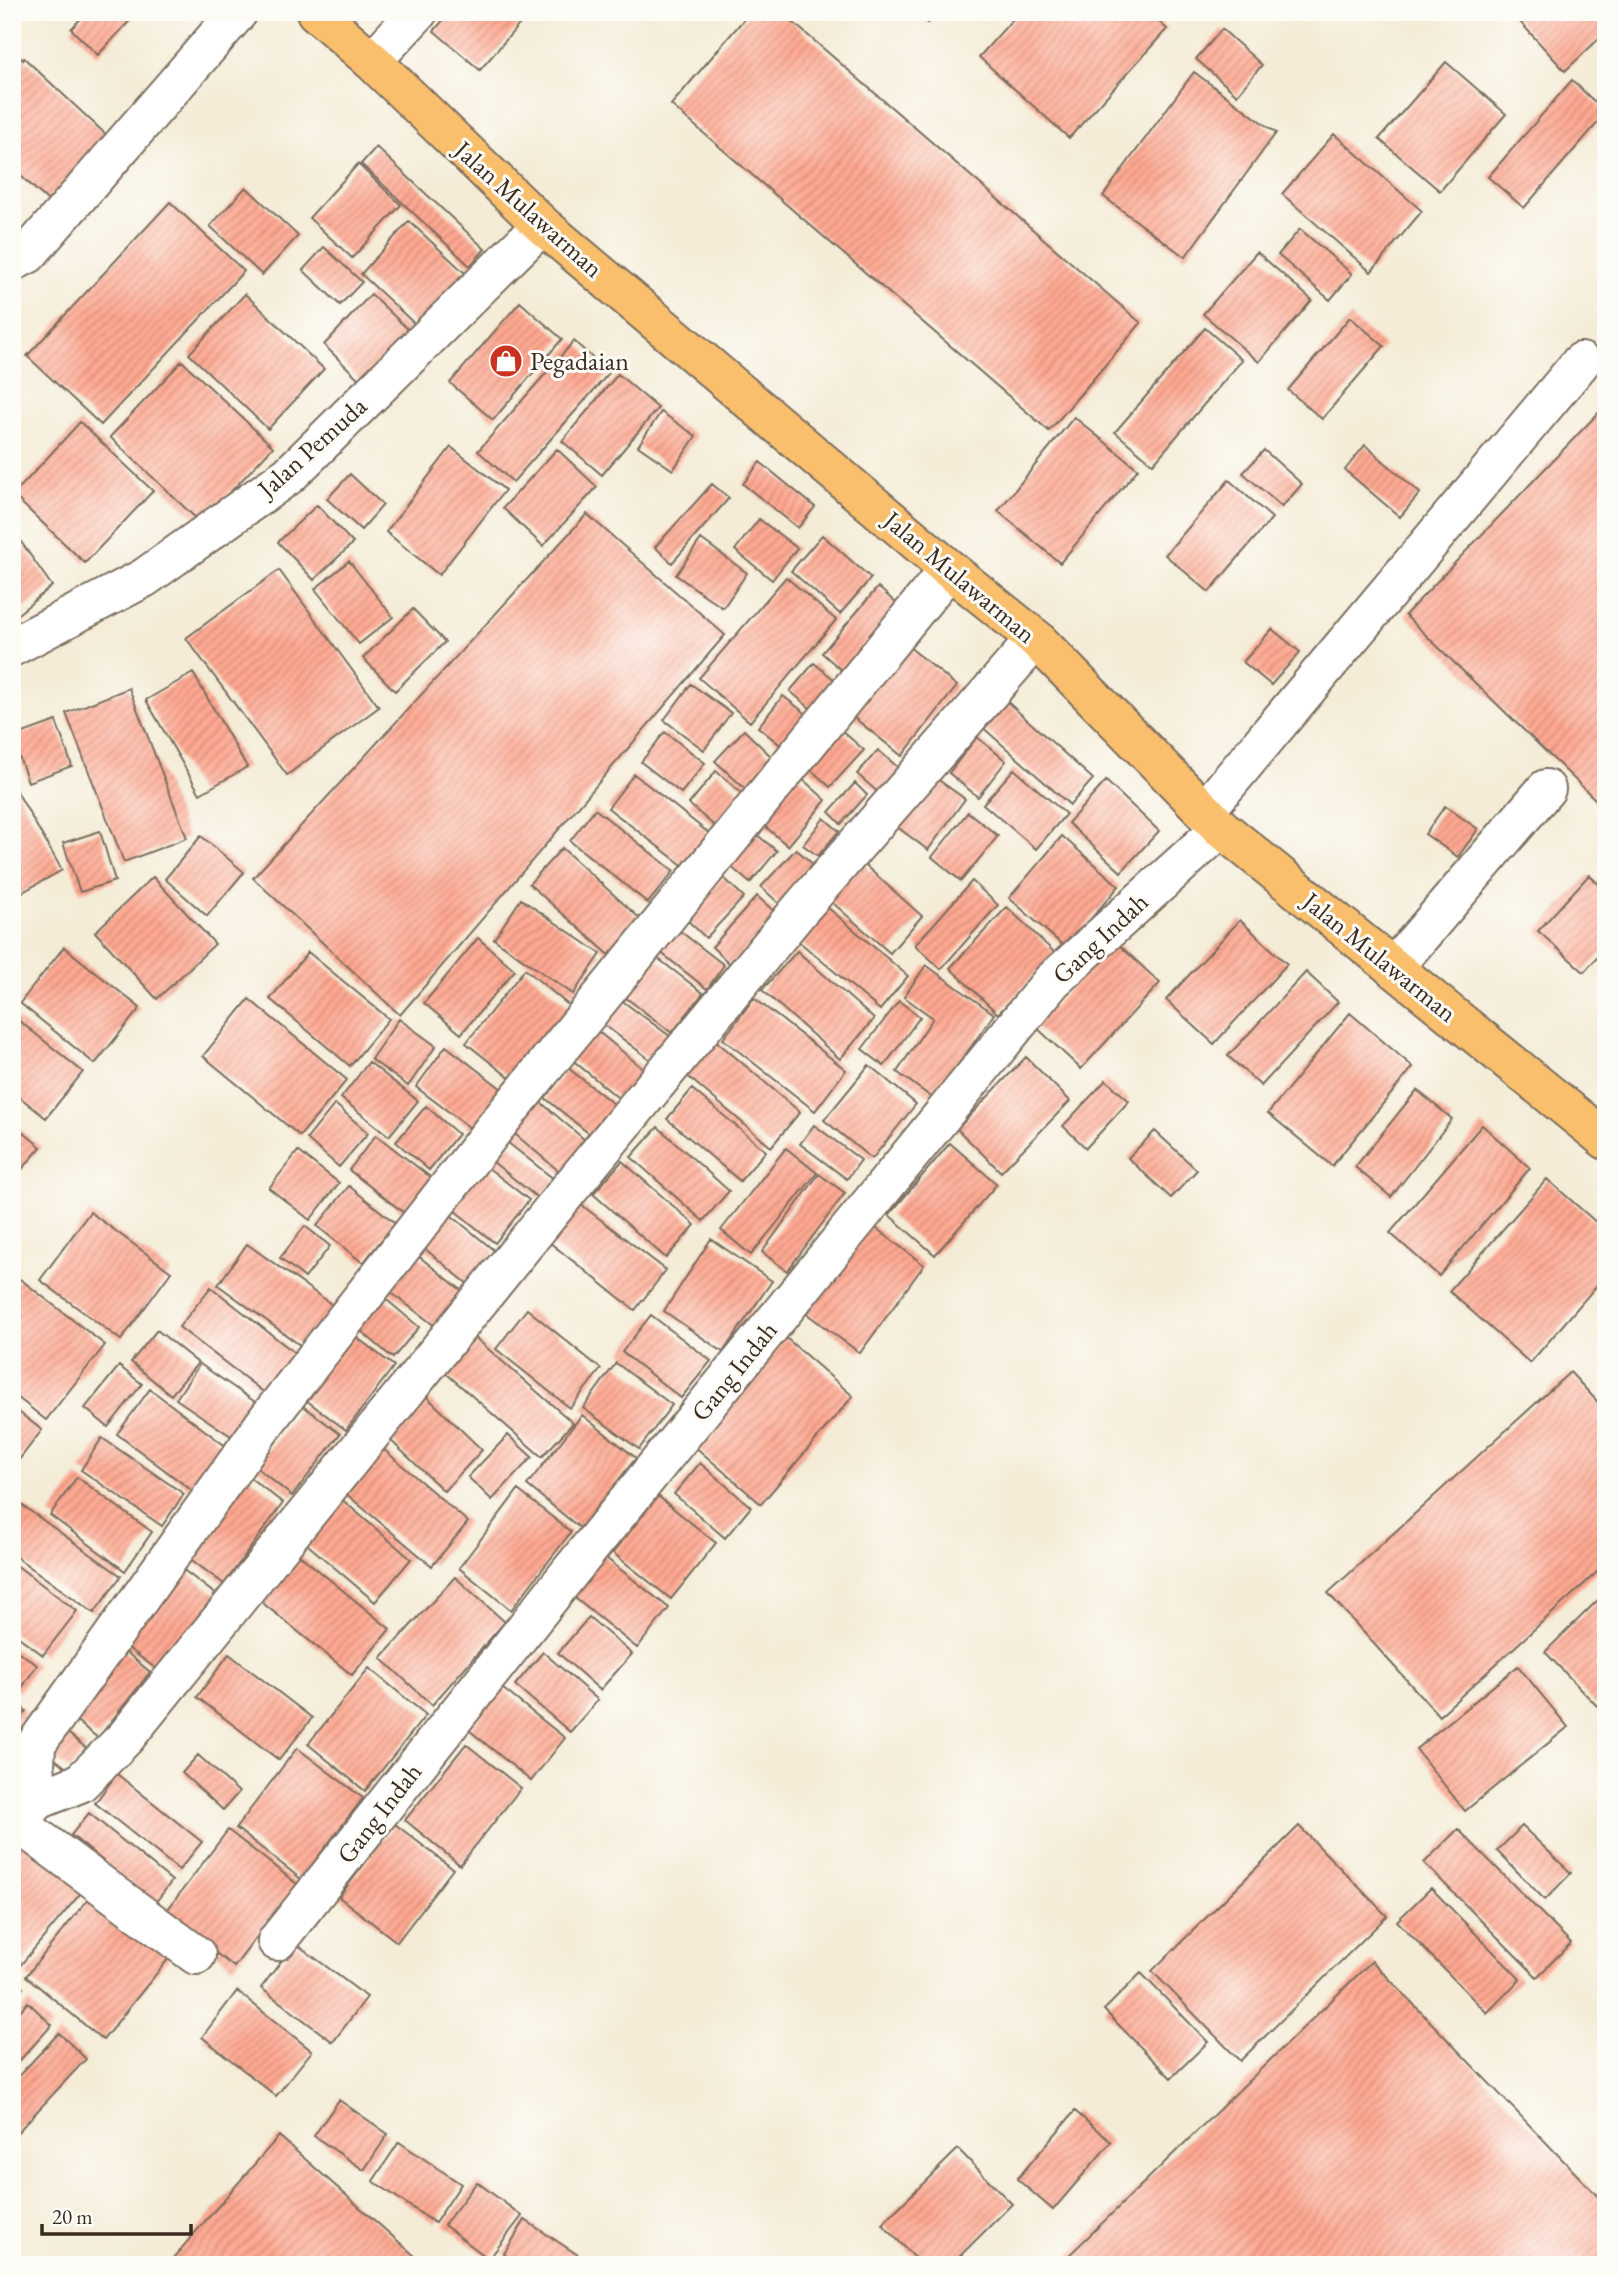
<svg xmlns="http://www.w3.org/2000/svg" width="1618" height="2277" font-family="'EB Garamond',serif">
<defs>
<pattern id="building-hatch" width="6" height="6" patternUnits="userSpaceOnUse" patternTransform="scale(1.75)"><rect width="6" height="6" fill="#ffa992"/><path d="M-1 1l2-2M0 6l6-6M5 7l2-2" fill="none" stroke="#d08a77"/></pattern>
</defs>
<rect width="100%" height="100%" fill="#fdfcf7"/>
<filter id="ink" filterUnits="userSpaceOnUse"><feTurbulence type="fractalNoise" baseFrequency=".0143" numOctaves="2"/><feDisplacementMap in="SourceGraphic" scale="14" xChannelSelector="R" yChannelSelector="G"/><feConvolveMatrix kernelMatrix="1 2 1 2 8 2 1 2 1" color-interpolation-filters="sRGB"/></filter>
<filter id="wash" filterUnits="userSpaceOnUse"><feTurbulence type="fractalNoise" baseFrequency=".00686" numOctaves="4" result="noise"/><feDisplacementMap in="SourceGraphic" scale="28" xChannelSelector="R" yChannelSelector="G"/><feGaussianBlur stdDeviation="1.57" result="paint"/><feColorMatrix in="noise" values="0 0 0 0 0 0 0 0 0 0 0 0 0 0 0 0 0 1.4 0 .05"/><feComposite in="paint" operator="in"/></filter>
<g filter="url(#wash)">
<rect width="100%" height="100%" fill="#f4ecd7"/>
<g id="blocks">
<!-- building -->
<path fill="url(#building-hatch)" d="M 87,12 L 138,12 L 98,55 L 71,29 Z
M 450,12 L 530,12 L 480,70 L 434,31 Z
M 750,12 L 781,12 L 1141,323 L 1049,431 L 671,105 Z
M 915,12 L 938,12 L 928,23 Z
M 1019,12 L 1148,12 L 1167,29 L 1069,138 L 979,57 Z
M 1511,12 L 1606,12 L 1606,32 L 1565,71 Z
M 1222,29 L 1262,65 L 1237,95 L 1196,59 Z
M 12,50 L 23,60 L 24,58 L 114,142 L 55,207 L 12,168 Z
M 1446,62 L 1506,114 L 1440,191 L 1379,139 Z
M 1194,72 L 1276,133 L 1185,257 L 1103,196 Z
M 1572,80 L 1606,113 L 1524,208 L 1488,177 Z
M 1334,134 L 1422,211 L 1371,272 L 1282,194 Z
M 376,147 L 485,249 L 470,266 L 361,164 Z
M 358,164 L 401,205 L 352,258 L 309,218 Z
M 246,187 L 298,236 L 262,275 L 210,226 Z
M 170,202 L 244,271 L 101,425 L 27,356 Z
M 409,221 L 466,274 L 417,326 L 361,274 Z
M 1300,229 L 1352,274 L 1330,300 L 1278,255 Z
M 324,247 L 362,282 L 340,305 L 303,270 Z
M 1257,252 L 1312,300 L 1259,362 L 1203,314 Z
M 245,294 L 324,369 L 268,429 L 189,354 Z
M 371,294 L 414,335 L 366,386 L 324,345 Z
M 520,302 L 562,339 L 493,420 L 450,383 Z
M 1350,317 L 1384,346 L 1322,419 L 1288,390 Z
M 1205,328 L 1242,360 L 1153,464 L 1115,432 Z
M 574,341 L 609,373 L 513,482 L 478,451 Z
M 182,361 L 273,447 L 201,523 L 110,437 Z
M 618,374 L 658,408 L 602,475 L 562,441 Z
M 1606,405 L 1606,794 L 1598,802 L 1405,615 Z
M 661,412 L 696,436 L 673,470 L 638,446 Z
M 1074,417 L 1138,469 L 1060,563 L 998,511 Z
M 80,422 L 153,491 L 85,563 L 13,495 Z
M 1365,445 L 1420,493 L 1400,517 L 1345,470 Z
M 451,447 L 505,490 L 439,575 L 386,532 Z
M 557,449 L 597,487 L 543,546 L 503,508 Z
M 1264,450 L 1302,484 L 1282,507 L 1243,473 Z
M 760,462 L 815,507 L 798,528 L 743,484 Z
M 350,474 L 383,505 L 361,530 L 327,499 Z
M 1229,480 L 1272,518 L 1209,592 L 1165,555 Z
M 712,484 L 729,498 L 672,563 L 655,547 Z
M 317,505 L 353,543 L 314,580 L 278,542 Z
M 587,514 L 725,635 L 400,1015 L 253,878 Z
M 759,519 L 797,548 L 772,580 L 735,550 Z
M 12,529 L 52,586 L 12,619 Z
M 822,535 L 871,578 L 840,614 L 791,571 Z
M 701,539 L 747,573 L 723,608 L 676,575 Z
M 349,561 L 393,617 L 359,644 L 315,589 Z
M 279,570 L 379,707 L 287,775 L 186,638 Z
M 786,577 L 836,620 L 750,722 L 699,678 Z
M 878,587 L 905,611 L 849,677 L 822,653 Z
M 413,609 L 445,642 L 395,691 L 363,658 Z
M 1272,629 L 1300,652 L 1271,685 L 1243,662 Z
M 908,646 L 957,686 L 902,756 L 852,716 Z
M 814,663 L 842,686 L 818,715 L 790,691 Z
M 193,673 L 247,767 L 200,794 L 146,700 Z
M 691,684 L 731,713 L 704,750 L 664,720 Z
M 129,688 L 187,838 L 124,862 L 66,713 Z
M 783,696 L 813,719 L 788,751 L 758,727 Z
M 1003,698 L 1093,779 L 1070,805 L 979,724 Z
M 56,721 L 72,766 L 28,782 L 12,737 Z
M 840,729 L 864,750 L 830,787 L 807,766 Z
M 744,730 L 782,767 L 754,797 L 715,761 Z
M 665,732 L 705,763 L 681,793 L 641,762 Z
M 977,737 L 1006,761 L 978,797 L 949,773 Z
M 878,750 L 909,777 L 888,801 L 857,774 Z
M 1014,769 L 1066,814 L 1036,849 L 983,804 Z
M 716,771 L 746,797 L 719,830 L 689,804 Z
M 929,773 L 965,799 L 928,850 L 892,823 Z
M 634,774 L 715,838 L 690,871 L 608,808 Z
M 799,776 L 826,800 L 788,846 L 760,822 Z
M 1106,781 L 1159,831 L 1121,872 L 1068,823 Z
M 12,783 L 62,870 L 12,898 Z
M 855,783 L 867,795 L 841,824 L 829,812 Z
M 1445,806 L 1478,829 L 1458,857 L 1425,834 Z
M 595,809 L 674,871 L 648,903 L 570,841 Z
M 968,812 L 998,836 L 961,881 L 932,857 Z
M 824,818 L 839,831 L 818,856 L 803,845 Z
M 100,831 L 115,881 L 80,892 L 63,843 Z
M 756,834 L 777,851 L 750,883 L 729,865 Z
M 201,836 L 244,872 L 207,916 L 165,879 Z
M 1062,836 L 1119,886 L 1066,948 L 1009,898 Z
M 562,848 L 646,924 L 615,960 L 529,884 Z
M 796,849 L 818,869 L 783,907 L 761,887 Z
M 858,859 L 922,916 L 890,953 L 826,897 Z
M 1589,875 L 1606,891 L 1606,948 L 1584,972 L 1538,931 Z
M 153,877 L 215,944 L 157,999 L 95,932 Z
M 723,877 L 744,897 L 706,938 L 685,918 Z
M 972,881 L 998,905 L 941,969 L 915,945 Z
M 757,896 L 777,914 L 732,966 L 712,947 Z
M 521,899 L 601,954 L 573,994 L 494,939 Z
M 826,906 L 908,976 L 880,1010 L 797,940 Z
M 1007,907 L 1055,953 L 998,1014 L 950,968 Z
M 1240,920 L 1287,964 L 1214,1044 L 1166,1000 Z
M 676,928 L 724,965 L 707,989 L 659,951 Z
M 478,938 L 515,970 L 461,1034 L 424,1003 Z
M 1115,941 L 1160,983 L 1081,1069 L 1035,1026 Z
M 64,947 L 140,1008 L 95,1064 L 20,1003 Z
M 797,951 L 874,1019 L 840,1059 L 762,990 Z
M 308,952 L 389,1019 L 350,1066 L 270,999 Z
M 656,957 L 703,993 L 672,1033 L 625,997 Z
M 926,965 L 994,1014 L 934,1099 L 897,1072 L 933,1018 L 904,997 Z
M 525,969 L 573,1009 L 515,1082 L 466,1043 Z
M 1306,972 L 1338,1002 L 1261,1086 L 1228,1056 Z
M 617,997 L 675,1040 L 656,1064 L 599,1021 Z
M 754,998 L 846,1070 L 815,1111 L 723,1039 Z
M 249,999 L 347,1080 L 300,1136 L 203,1056 Z
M 899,1001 L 920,1017 L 884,1066 L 862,1049 Z
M 1350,1013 L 1413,1067 L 1332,1166 L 1268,1113 Z
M 12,1015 L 83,1072 L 46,1118 L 12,1091 Z
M 399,1019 L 436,1046 L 408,1086 L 371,1059 Z
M 594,1028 L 647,1072 L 622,1101 L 570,1058 Z
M 715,1040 L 800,1112 L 771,1147 L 685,1074 Z
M 446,1046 L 507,1093 L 478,1134 L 416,1087 Z
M 1026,1057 L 1070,1101 L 1001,1172 L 957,1129 Z
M 369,1062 L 418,1101 L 389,1136 L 341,1098 Z
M 869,1065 L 916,1104 L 872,1159 L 824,1120 Z
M 568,1068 L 615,1105 L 592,1136 L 545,1098 Z
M 1106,1080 L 1129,1101 L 1086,1148 L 1063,1126 Z
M 692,1089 L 766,1151 L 740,1181 L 667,1119 Z
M 1417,1090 L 1452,1119 L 1391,1197 L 1355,1167 Z
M 537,1099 L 592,1146 L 566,1177 L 510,1130 Z
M 335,1104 L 368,1133 L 339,1167 L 307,1139 Z
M 426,1106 L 458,1134 L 429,1170 L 396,1142 Z
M 12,1123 L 41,1147 L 12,1181 Z
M 814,1125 L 861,1160 L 847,1179 L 800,1144 Z
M 1482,1125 L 1530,1168 L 1439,1276 L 1390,1233 Z
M 658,1127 L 729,1191 L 703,1221 L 631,1157 Z
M 1155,1131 L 1197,1170 L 1171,1198 L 1128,1158 Z
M 376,1135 L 434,1180 L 408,1216 L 349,1170 Z
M 502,1138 L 555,1180 L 539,1199 L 487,1157 Z
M 950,1143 L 997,1184 L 935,1255 L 889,1215 Z
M 786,1148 L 817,1173 L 751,1255 L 721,1230 Z
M 298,1151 L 339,1183 L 310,1220 L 269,1188 Z
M 622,1161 L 695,1225 L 666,1258 L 593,1194 Z
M 482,1163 L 529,1200 L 495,1243 L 449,1206 Z
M 819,1174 L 845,1193 L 787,1271 L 762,1252 Z
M 1547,1179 L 1606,1231 L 1606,1275 L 1530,1363 L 1449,1291 Z
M 349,1186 L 395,1223 L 363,1263 L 317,1226 Z
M 579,1203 L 666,1270 L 635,1310 L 549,1242 Z
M 90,1212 L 171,1272 L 121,1340 L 40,1280 Z
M 447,1212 L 496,1252 L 469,1285 L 419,1244 Z
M 872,1225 L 924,1265 L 860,1353 L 807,1314 Z
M 305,1226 L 330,1246 L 305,1278 L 280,1258 Z
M 711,1239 L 772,1281 L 723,1352 L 664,1311 Z
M 247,1244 L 338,1309 L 308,1351 L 218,1285 Z
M 417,1255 L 470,1297 L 443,1332 L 389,1291 Z
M 20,1279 L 105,1345 L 46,1420 L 12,1393 L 12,1288 Z
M 211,1287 L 296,1354 L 266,1394 L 179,1327 Z
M 381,1295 L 419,1327 L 393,1358 L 355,1326 Z
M 527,1309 L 601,1369 L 570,1408 L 496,1349 Z
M 651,1315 L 711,1361 L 681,1398 L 622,1352 Z
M 157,1330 L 198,1363 L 171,1395 L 131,1362 Z
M 351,1333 L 394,1366 L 346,1430 L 302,1397 Z
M 471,1334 L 573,1423 L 542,1457 L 440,1368 Z
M 785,1337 L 853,1396 L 761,1504 L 693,1445 Z
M 616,1363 L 672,1405 L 639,1449 L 583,1408 Z
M 200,1364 L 258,1404 L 234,1438 L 176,1399 Z
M 119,1366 L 142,1384 L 108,1427 L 85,1408 Z
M 1570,1372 L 1606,1411 L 1606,1564 L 1439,1716 L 1328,1593 Z
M 150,1389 L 228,1448 L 194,1492 L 117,1434 Z
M 424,1394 L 482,1450 L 444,1491 L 386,1436 Z
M 302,1405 L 340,1434 L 292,1496 L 256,1467 Z
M 12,1407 L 42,1430 L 12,1469 Z
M 582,1415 L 636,1458 L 580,1528 L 527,1485 Z
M 508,1435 L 532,1457 L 492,1500 L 468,1477 Z
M 102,1438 L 184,1494 L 162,1526 L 81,1470 Z
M 375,1442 L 468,1522 L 432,1566 L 338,1487 Z
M 700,1463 L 751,1507 L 725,1538 L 674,1494 Z
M 244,1473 L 283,1503 L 224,1584 L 185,1555 Z
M 77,1477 L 152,1532 L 125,1571 L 50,1515 Z
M 518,1490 L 571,1532 L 511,1610 L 459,1568 Z
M 658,1496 L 716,1543 L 671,1599 L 613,1553 Z
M 339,1497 L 411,1559 L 375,1602 L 302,1540 Z
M 19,1503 L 121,1576 L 94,1613 L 12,1554 L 12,1513 Z
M 292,1549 L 390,1629 L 352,1675 L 254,1596 Z
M 601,1554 L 669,1608 L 637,1648 L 570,1594 Z
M 12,1562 L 77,1611 L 43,1655 L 12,1632 Z
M 177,1565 L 219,1597 L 162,1673 L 120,1642 Z
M 455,1577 L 505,1622 L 432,1705 L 381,1658 Z
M 1606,1592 L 1606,1698 L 1597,1706 L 1545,1652 Z
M 589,1617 L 632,1654 L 600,1690 L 558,1653 Z
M 12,1647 L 37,1665 L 19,1692 L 12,1687 Z
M 120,1647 L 150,1672 L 98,1738 L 68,1714 Z
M 543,1652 L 598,1700 L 570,1732 L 515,1685 Z
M 229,1654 L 312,1718 L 279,1760 L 197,1697 Z
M 1518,1666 L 1568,1727 L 1465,1811 L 1416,1749 Z
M 369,1668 L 426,1715 L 365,1791 L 308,1744 Z
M 502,1688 L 565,1738 L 531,1781 L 469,1730 Z
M 12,1700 L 26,1711 L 12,1730 Z
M 63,1729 L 86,1748 L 69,1770 L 45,1751 Z
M 466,1744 L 521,1788 L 460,1865 L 405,1820 Z
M 297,1748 L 363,1798 L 301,1879 L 236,1828 Z
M 198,1755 L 239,1792 L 223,1810 L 182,1773 Z
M 12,1766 L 29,1779 L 12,1800 Z
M 117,1774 L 202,1842 L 179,1870 L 95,1803 Z
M 89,1813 L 172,1881 L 155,1903 L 71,1835 Z
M 395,1824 L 453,1869 L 397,1942 L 339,1897 Z
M 1299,1826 L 1387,1916 L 1240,2061 L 1152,1971 Z
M 1522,1826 L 1571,1873 L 1545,1900 L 1497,1851 Z
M 1458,1829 L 1571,1943 L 1537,1977 L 1424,1863 Z
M 228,1830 L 297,1884 L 234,1967 L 165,1913 Z
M 25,1836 L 86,1887 L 19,1967 L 12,1962 L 12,1851 Z
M 97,1888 L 174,1952 L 103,2040 L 26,1976 Z
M 1431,1888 L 1520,1979 L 1487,2013 L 1397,1921 Z
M 295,1943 L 367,1997 L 333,2042 L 261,1988 Z
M 1372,1961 L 1606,2205 L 1606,2265 L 1059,2265 Z
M 1141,1973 L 1208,2042 L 1171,2078 L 1104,2010 Z
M 12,1979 L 23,1988 L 12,2000 Z
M 237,1991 L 312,2051 L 276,2096 L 202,2037 Z
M 28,2002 L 52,2025 L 20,2060 L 12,2053 L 12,2020 Z
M 59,2033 L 86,2059 L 15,2135 L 12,2133 L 12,2083 Z
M 339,2100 L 388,2134 L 364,2170 L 314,2136 Z
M 1075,2111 L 1111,2142 L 1053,2210 L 1017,2179 Z
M 279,2136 L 425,2265 L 167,2265 Z
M 399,2142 L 461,2184 L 435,2223 L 373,2181 Z
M 958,2149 L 1012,2204 L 951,2265 L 922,2265 L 882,2224 Z
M 477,2182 L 522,2216 L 489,2259 L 444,2225 Z
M 525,2220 L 593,2265 L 519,2265 L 504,2254 Z"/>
</g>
</g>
<g filter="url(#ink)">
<use href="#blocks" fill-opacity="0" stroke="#7c6e5f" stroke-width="2"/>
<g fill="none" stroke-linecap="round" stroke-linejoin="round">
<defs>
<path id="minor" d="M 372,61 L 418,12
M 12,262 L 28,254 L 238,12
M 12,647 L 144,578 L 289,475 L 542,225
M 1204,812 L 1581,362
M 1393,968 L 1546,789
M 38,1800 L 35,1765 L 36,1744 L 267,1420 L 493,1130 L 949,569
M 18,1823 L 196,1955
M 12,1829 L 38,1800 L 80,1783 L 125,1738 L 570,1188 L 802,907 L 1036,639
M 277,1941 L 570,1572 L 1052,981 L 1221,828"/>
<path id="highway" d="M 316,12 L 372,61 L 542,225 L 949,569 L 1036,639 L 1221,828 L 1606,1140"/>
</defs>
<!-- minor casing -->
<use href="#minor" stroke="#7c6e5f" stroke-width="42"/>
<!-- highway casing -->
<use href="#highway" stroke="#7c6e5f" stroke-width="42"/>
<!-- minor -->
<use href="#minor" stroke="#fff" stroke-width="38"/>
<!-- highway -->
<use href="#highway" stroke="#f9bf6d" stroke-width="38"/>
</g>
</g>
<!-- icons -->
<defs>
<symbol id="shop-disc" viewBox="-11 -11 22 22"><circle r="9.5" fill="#c8321e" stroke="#fdfcf7"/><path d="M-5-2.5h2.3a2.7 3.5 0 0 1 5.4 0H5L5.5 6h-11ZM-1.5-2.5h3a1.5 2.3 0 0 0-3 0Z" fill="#fff"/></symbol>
</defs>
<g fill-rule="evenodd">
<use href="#shop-disc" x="487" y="342" width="38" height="38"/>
</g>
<g text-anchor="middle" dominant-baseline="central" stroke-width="6" stroke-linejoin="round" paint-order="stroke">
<!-- street labels -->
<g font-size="26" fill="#3b2a1e" stroke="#fdfcf7">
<text transform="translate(529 209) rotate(42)">Jalan Mulawarman</text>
<text transform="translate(312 447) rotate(-42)">Jalan Pemuda</text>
<text transform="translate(960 577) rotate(40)">Jalan Mulawarman</text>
<text transform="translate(1100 938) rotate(-43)">Gang Indah</text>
<text transform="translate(1380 957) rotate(39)">Jalan Mulawarman</text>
<text transform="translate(734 1371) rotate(-51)">Gang Indah</text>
<text transform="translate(379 1813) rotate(-52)">Gang Indah</text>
</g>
<!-- poi labels -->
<g font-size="26" fill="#3b2a1e" stroke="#fdfcf7" text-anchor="start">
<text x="530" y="361">Pegadaian</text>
</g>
</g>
<!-- margin -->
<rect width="1618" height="2277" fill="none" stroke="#fdfcf7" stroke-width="42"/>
<!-- scale -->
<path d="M42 2224v10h149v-10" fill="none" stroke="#3b2a1e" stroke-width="3.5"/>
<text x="52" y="2224" font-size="21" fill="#3b2a1e" stroke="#fdfcf7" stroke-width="5" paint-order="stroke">20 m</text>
</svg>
